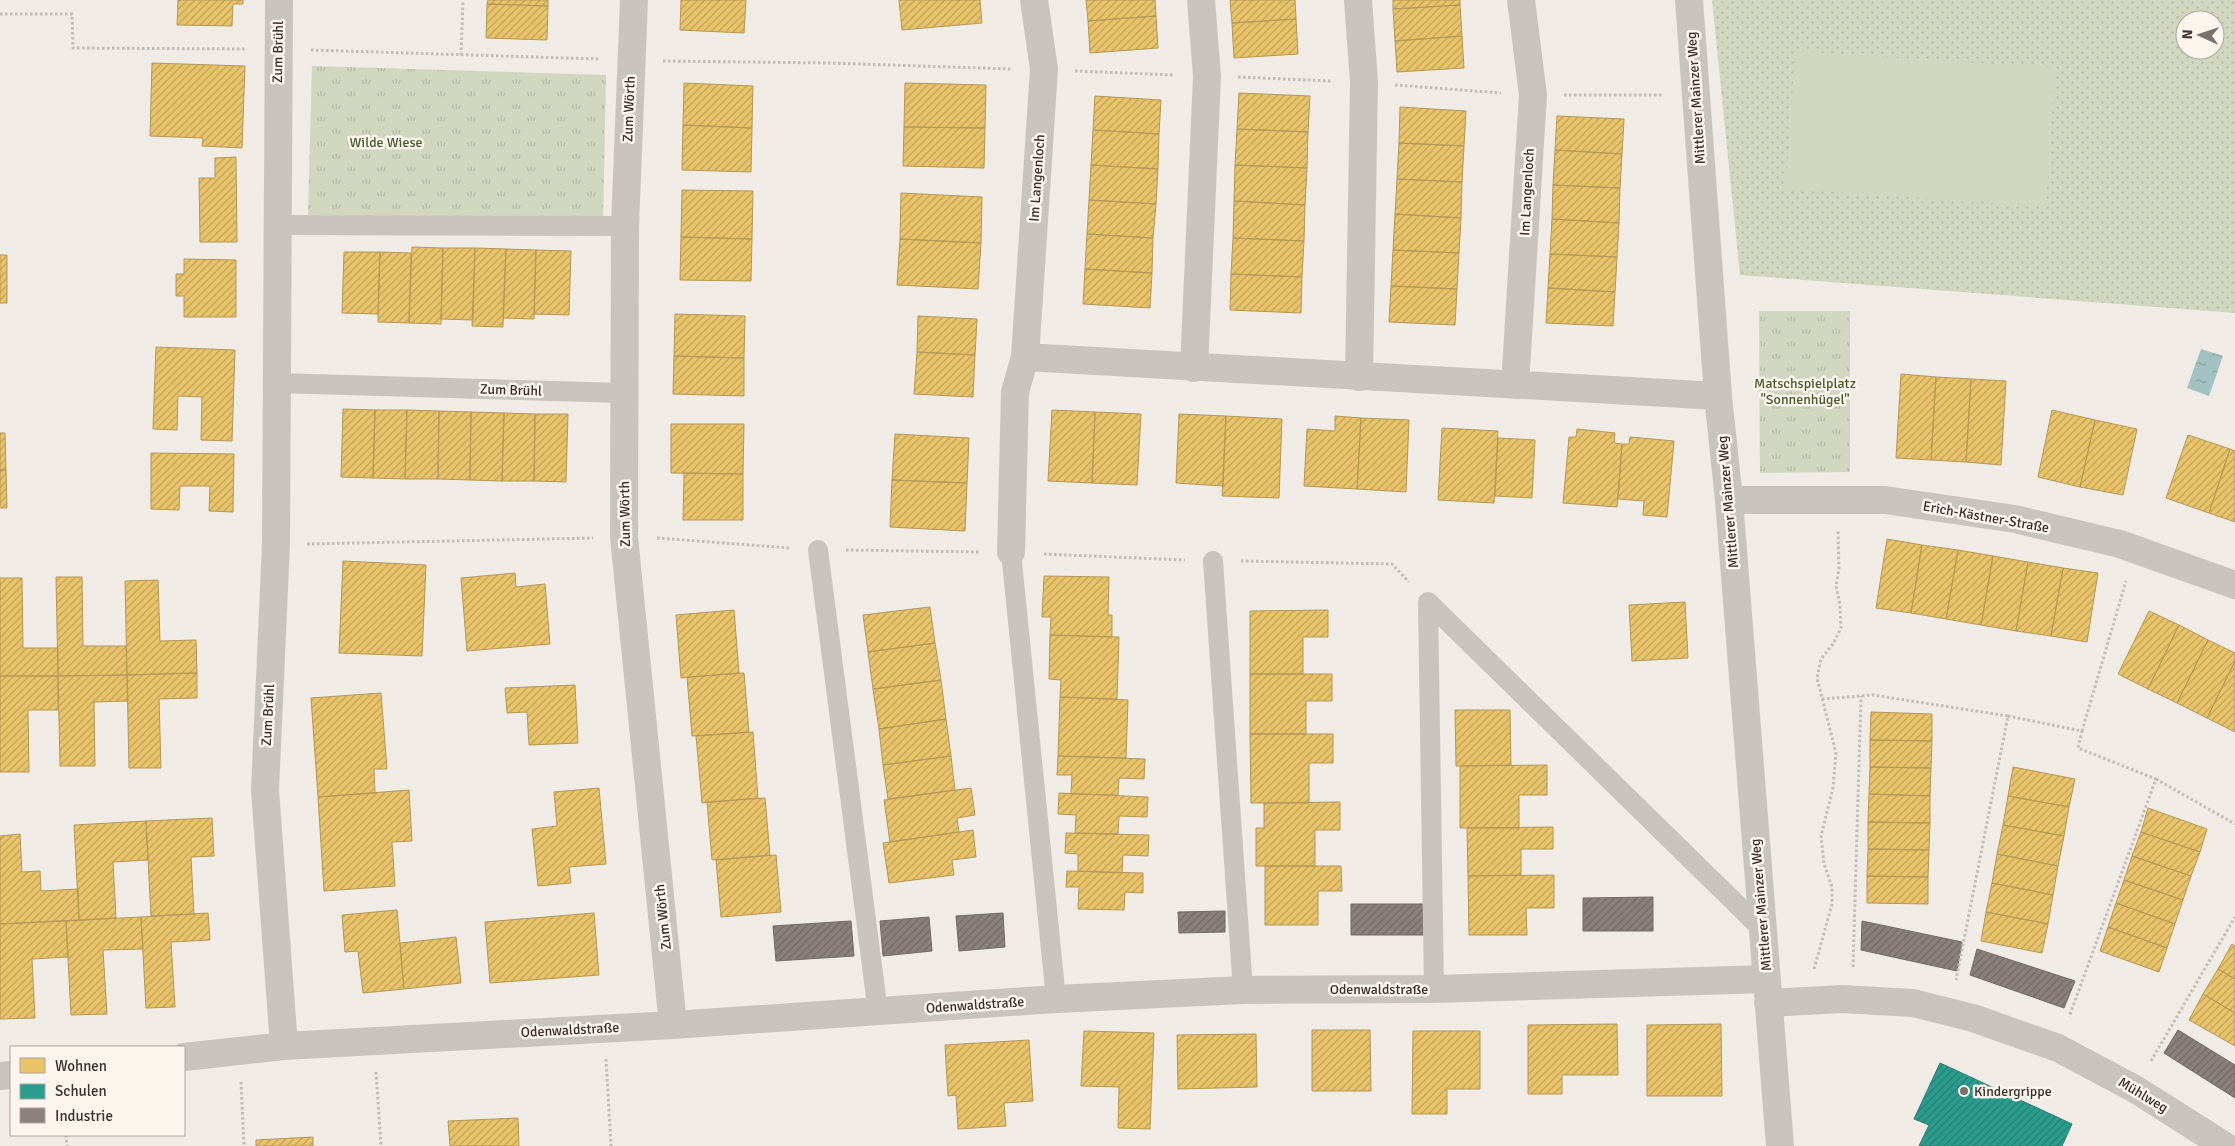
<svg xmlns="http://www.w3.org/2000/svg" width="2235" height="1146" font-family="Signika,sans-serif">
<defs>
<pattern id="grass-dots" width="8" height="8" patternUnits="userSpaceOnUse" patternTransform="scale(1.25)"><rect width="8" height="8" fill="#d1d6bf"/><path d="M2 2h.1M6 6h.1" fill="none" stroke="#b4b8a4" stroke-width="1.8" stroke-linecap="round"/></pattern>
<pattern id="park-tufts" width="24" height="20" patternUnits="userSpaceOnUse" patternTransform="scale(1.25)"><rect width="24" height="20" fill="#d1d6bf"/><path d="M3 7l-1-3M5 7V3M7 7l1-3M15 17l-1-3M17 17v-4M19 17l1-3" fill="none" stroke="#b4b8a4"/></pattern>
<pattern id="water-ripples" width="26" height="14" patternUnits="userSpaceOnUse" patternTransform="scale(1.25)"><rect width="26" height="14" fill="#a1c2c1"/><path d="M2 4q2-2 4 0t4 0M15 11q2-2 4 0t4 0" fill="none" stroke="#849e9d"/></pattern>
<pattern id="homes-hatch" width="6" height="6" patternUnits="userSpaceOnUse" patternTransform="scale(1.25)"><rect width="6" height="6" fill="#e9c46a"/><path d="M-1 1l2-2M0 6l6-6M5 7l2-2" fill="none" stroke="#bea057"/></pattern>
<pattern id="schools-hatch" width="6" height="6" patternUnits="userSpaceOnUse" patternTransform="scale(1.25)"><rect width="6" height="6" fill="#2a9d8f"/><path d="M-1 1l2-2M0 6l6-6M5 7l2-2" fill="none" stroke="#258075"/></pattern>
<pattern id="industry-hatch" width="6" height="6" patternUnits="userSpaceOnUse" patternTransform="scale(1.25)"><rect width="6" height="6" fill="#8a817c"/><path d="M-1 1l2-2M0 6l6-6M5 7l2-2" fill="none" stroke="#726a66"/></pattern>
</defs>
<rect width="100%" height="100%" fill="#f0ebe5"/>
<!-- grass -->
<path fill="url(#grass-dots)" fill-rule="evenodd" d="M 1712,0 L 2235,0 L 2235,313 L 1740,275 ZM 2185,20 L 2215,20 L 2215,50 L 2185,50 Z"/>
<!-- park -->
<path fill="url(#park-tufts)" d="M 312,66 L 606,75 L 603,222 L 308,215 Z
M 1759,311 L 1850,311 L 1850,472 L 1760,473 Z"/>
<!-- pitch -->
<path fill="#d1d6bf" d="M 1795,51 L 2055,68 L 2046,206 L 1786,189 Z"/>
<!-- water -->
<path fill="url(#water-ripples)" d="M 2201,349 L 2223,356 L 2209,396 L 2187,388 Z"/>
<!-- homes -->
<path fill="url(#homes-hatch)" stroke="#b59857" d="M 178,0 L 243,0 L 243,4 L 233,4 L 232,26 L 177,25 Z
M 488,0 L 548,0 L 548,6 L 487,4 Z
M 681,0 L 746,0 L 744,33 L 680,30 Z
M 899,0 L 980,0 L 982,23 L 902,30 Z
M 1086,0 L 1155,0 L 1156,16 L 1088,21 Z
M 1230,0 L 1295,0 L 1296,19 L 1232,23 Z
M 1393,0 L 1460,0 L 1460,5 L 1393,9 Z
M 487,4 L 548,6 L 547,40 L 486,38 Z
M 1460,5 L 1462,36 L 1395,41 L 1393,9 Z
M 1156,16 L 1158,48 L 1090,53 L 1088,21 Z
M 1296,19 L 1298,54 L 1234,58 L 1232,23 Z
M 1462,36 L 1464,68 L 1397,72 L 1395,41 Z
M 152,63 L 245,66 L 242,148 L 202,146 L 203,138 L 150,136 Z
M 684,83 L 753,86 L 752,128 L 683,125 Z
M 905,83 L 986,85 L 985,128 L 904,127 Z
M 1239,93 L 1310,96 L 1308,132 L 1237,129 Z
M 1095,96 L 1161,100 L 1159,134 L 1093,130 Z
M 1400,107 L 1466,111 L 1464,146 L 1399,143 Z
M 1557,116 L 1624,119 L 1622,154 L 1555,150 Z
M 683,125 L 752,128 L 751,172 L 682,170 Z
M 904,127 L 985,128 L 984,168 L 903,166 Z
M 1237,129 L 1308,132 L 1307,168 L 1235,165 Z
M 1093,130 L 1159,134 L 1158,169 L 1091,165 Z
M 1399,143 L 1464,146 L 1462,182 L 1397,179 Z
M 1555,150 L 1622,154 L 1620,188 L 1553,185 Z
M 236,157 L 237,242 L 200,242 L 199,178 L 215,178 L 215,158 Z
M 1091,165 L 1158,169 L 1156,204 L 1089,200 Z
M 1235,165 L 1307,168 L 1305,205 L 1234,201 Z
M 1397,179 L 1462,182 L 1461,218 L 1395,214 Z
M 1553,185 L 1620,188 L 1619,223 L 1552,219 Z
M 682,190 L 753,191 L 752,239 L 681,237 Z
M 901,193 L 982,197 L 981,243 L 900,239 Z
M 1089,200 L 1156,204 L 1153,238 L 1087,234 Z
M 1234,201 L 1305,205 L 1304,241 L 1233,238 Z
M 1395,214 L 1461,218 L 1459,253 L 1393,250 Z
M 1552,219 L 1619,223 L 1617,257 L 1550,254 Z
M 1087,234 L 1153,238 L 1152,273 L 1085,269 Z
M 681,237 L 752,239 L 751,281 L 680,280 Z
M 1233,238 L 1304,241 L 1302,277 L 1231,274 Z
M 900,239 L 981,243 L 978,289 L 897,285 Z
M 412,247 L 443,248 L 441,324 L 409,323 Z
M 443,248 L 475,248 L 473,320 L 441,319 Z
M 475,248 L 506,249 L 503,327 L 472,326 Z
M 506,249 L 536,250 L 534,319 L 503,318 Z
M 536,250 L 571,251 L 569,315 L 534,314 Z
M 1393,250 L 1459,253 L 1457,289 L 1391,286 Z
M 344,252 L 380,252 L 378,314 L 342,313 Z
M 380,252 L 411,253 L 409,323 L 378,322 Z
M 1550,254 L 1617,257 L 1615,292 L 1548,288 Z
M 0,255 L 7,255 L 7,303 L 0,303 Z
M 184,259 L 236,260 L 236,317 L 184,317 L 184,296 L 176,296 L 176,274 L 184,274 Z
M 1085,269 L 1152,273 L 1150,308 L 1083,304 Z
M 1231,274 L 1302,277 L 1301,313 L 1230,310 Z
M 1391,286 L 1457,289 L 1455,325 L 1389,322 Z
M 1548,288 L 1615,292 L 1613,326 L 1546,323 Z
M 675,314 L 745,316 L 744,358 L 674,356 Z
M 918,316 L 977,319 L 975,355 L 917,352 Z
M 156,347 L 235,350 L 232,441 L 201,440 L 202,397 L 178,396 L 177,430 L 153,429 Z
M 917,352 L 975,355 L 973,397 L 914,394 Z
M 674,356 L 744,358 L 744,396 L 673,394 Z
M 1901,374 L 1936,377 L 1931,460 L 1896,458 Z
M 1936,377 L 1971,379 L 1966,462 L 1931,460 Z
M 1971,379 L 2006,381 L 2001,465 L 1966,462 Z
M 343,409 L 375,410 L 373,478 L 341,477 Z
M 375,410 L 407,410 L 405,479 L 373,478 Z
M 407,410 L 439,411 L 438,479 L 405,479 Z
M 1052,410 L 1095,412 L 1092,483 L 1048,481 Z
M 2052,410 L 2095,420 L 2080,487 L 2038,477 Z
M 439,411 L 471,412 L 470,480 L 438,479 Z
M 471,412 L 504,413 L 502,481 L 470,480 Z
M 1095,412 L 1141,414 L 1137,485 L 1092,483 Z
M 504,413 L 535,414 L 534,481 L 502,481 Z
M 535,414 L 568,414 L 566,482 L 534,481 Z
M 1179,414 L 1226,416 L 1223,486 L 1176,483 Z
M 1226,416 L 1282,419 L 1279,498 L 1222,496 Z
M 1335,416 L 1361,418 L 1357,489 L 1304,486 L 1307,429 L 1335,431 Z
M 1361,418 L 1409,420 L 1406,492 L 1357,489 Z
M 2095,420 L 2137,429 L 2123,495 L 2080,487 Z
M 671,424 L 744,424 L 743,474 L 671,473 Z
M 1442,428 L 1498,431 L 1494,503 L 1438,500 Z
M 1577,429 L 1615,433 L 1614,443 L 1622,444 L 1617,507 L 1563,503 L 1569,437 L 1576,437 Z
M 0,433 L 5,433 L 6,470 L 0,470 Z
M 895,434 L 969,438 L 967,483 L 892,480 Z
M 2188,435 L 2230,449 L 2209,513 L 2166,498 Z
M 1630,437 L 1674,441 L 1667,517 L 1643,515 L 1644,501 L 1618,499 L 1622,444 L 1629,444 Z
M 1498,438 L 1535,440 L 1532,498 L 1495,496 Z
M 2230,449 L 2235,451 L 2235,522 L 2209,513 Z
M 151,453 L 234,454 L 233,512 L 209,511 L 210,486 L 180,486 L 179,510 L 151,509 Z
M 0,470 L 6,470 L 7,508 L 0,508 Z
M 684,473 L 743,474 L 743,520 L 683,520 Z
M 892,480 L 967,483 L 965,531 L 890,527 Z
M 1887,539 L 1922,545 L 1911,613 L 1876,608 Z
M 1922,545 L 1958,550 L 1946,619 L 1911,613 Z
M 1958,550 L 1993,556 L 1981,625 L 1946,619 Z
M 1993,556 L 2028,562 L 2016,631 L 1981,625 Z
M 343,561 L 426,565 L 422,656 L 339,653 Z
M 2028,562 L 2063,568 L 2051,636 L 2016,631 Z
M 2063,568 L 2098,573 L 2087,642 L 2051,636 Z
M 515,573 L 516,587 L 545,584 L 550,644 L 467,651 L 461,578 Z
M 1044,576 L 1109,577 L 1108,615 L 1112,615 L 1112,637 L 1050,635 L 1051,617 L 1042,617 Z
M 56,577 L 82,577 L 83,646 L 126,646 L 127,675 L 58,676 Z
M 0,578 L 22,578 L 23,648 L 58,648 L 58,676 L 0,676 Z
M 158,580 L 160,641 L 196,640 L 197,673 L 127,675 L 125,581 Z
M 1685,602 L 1688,658 L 1632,661 L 1629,605 Z
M 930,607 L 935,643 L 868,652 L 863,615 Z
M 734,610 L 739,673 L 681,678 L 676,615 Z
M 1328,610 L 1328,637 L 1303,637 L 1303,674 L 1250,674 L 1250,611 Z
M 2149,611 L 2179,625 L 2148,689 L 2118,674 Z
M 2179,625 L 2208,640 L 2177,703 L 2148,689 Z
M 1050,635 L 1119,637 L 1117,699 L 1060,697 L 1061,680 L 1049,679 Z
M 2208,640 L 2235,653 L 2235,661 L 2207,718 L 2177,703 Z
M 935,643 L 941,680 L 873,689 L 868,652 Z
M 2235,661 L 2235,732 L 2207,718 Z
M 197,673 L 197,698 L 159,699 L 161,768 L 129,768 L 127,675 Z
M 744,673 L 749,732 L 692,736 L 687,677 Z
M 1250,674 L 1332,674 L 1332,701 L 1306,701 L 1306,734 L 1250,734 Z
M 127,675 L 128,701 L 94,702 L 95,766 L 60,766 L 58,676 Z
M 0,676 L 58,676 L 58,710 L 28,710 L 29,772 L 0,772 Z
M 941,680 L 946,719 L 879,729 L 873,689 Z
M 575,685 L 578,743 L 529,745 L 527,712 L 507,713 L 505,688 Z
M 381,693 L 387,769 L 374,769 L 375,793 L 318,797 L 311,698 Z
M 1060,697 L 1128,700 L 1126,758 L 1058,756 Z
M 1455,710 L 1510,710 L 1511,765 L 1456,766 Z
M 1871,712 L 1932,714 L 1932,741 L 1870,740 Z
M 946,719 L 951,756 L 883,765 L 879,729 Z
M 753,732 L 758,798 L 702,803 L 696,736 Z
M 1250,734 L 1333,734 L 1333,763 L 1309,763 L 1309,803 L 1251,803 Z
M 1870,740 L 1932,741 L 1931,768 L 1870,767 Z
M 951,756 L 955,790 L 888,799 L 883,765 Z
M 1058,756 L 1145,759 L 1144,779 L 1119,778 L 1118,795 L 1071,794 L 1072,775 L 1057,775 Z
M 1547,765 L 1547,795 L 1519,795 L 1519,828 L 1460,828 L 1460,766 Z
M 1870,767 L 1931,768 L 1930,796 L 1869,794 Z
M 2013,767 L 2075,779 L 2069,807 L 2008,796 Z
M 599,788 L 606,864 L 569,867 L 571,883 L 538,886 L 532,829 L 557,826 L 554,792 Z
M 971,788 L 975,815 L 957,818 L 959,832 L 890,842 L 884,800 Z
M 409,790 L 412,841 L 392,842 L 395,886 L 324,891 L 318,797 Z
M 1059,793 L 1148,797 L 1147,817 L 1119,816 L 1118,834 L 1075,833 L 1076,815 L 1058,814 Z
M 1869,794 L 1930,796 L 1930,823 L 1868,822 Z
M 2008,796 L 2069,807 L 2064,836 L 2003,825 Z
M 765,798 L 770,855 L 712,860 L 707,802 Z
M 1340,802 L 1340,830 L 1315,830 L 1315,866 L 1256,866 L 1256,828 L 1264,828 L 1264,803 Z
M 2148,808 L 2207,829 L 2200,852 L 2141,832 Z
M 212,818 L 214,856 L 191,857 L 194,914 L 151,916 L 146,821 Z
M 146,821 L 148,860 L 113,862 L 116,918 L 79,920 L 74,825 Z
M 1868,822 L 1930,823 L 1929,850 L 1868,849 Z
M 2003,825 L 2064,836 L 2058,866 L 1997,854 Z
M 1553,827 L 1553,849 L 1521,849 L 1521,875 L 1468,876 L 1467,828 Z
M 973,830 L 976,857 L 952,860 L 954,875 L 889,883 L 883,843 Z
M 2141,832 L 2200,852 L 2191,876 L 2132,856 Z
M 1066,833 L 1149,835 L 1148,856 L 1123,855 L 1122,873 L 1078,871 L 1078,854 L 1065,853 Z
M 20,834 L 22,872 L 40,871 L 41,891 L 78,889 L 79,920 L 0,924 L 0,836 Z
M 1868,849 L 1929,850 L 1928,877 L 1867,876 Z
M 1997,854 L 2058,866 L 2053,895 L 1992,883 Z
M 776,855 L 781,912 L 721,917 L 716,860 Z
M 2132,856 L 2191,876 L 2183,900 L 2124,880 Z
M 1265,866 L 1341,866 L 1342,891 L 1318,891 L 1318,925 L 1265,925 Z
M 1067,871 L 1143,873 L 1143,893 L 1125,892 L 1124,910 L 1078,909 L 1079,887 L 1066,887 Z
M 1554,875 L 1554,908 L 1526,908 L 1527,935 L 1469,935 L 1468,876 Z
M 1867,876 L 1928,877 L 1928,904 L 1867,903 Z
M 2124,880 L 2183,900 L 2175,924 L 2116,903 Z
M 1992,883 L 2053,895 L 2048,924 L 1986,912 Z
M 2116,903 L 2175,924 L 2167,948 L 2108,927 Z
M 397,910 L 404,989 L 363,993 L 358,951 L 345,952 L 342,915 Z
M 1986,912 L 2048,924 L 2042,953 L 1981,941 Z
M 208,913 L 210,940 L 171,942 L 175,1007 L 146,1008 L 141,917 Z
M 594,913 L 599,975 L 490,983 L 485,922 Z
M 141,917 L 143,949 L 103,950 L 107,1014 L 71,1015 L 66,921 Z
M 66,921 L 68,957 L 32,959 L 35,1018 L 0,1019 L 0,924 Z
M 2108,927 L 2167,948 L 2159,972 L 2100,951 Z
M 456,937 L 461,983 L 404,989 L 400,943 Z
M 2232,944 L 2235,946 L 2235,979 L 2218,969 Z
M 2218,969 L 2235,979 L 2235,1013 L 2203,994 Z
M 2203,994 L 2235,1013 L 2235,1046 L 2189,1020 Z
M 1617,1024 L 1618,1075 L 1562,1075 L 1562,1094 L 1528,1094 L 1528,1025 Z
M 1721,1024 L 1722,1096 L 1647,1096 L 1647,1025 Z
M 1312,1030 L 1370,1030 L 1371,1091 L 1312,1091 Z
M 1084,1031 L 1154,1033 L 1150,1129 L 1118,1128 L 1119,1087 L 1081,1086 Z
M 1413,1031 L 1480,1031 L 1480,1089 L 1447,1089 L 1447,1114 L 1412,1114 Z
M 1256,1034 L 1257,1087 L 1178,1089 L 1177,1035 Z
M 1029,1040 L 1033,1101 L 1004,1103 L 1006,1126 L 958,1129 L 956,1095 L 948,1096 L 945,1045 Z
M 518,1118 L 519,1146 L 450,1146 L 448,1121 Z
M 313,1137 L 313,1146 L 256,1146 L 256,1140 Z"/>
<!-- schools -->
<path fill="url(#schools-hatch)" stroke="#2f7c71" d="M 1940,1063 L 2072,1124 L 2062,1146 L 1919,1146 L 1929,1125 L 1914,1119 Z"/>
<!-- industry -->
<path fill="url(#industry-hatch)" stroke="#726964" d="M 1653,897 L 1653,931 L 1583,931 L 1583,898 Z
M 1351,904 L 1426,904 L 1426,935 L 1351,935 Z
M 1225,911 L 1225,932 L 1179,933 L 1178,912 Z
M 1003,913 L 1005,947 L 959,951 L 956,916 Z
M 929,917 L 932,951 L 883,956 L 880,921 Z
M 851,921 L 854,956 L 776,961 L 773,926 Z
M 1862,921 L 1962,942 L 1957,971 L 1861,950 Z
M 1977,949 L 2075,981 L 2064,1008 L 1970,975 Z
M 2178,1030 L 2235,1065 L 2235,1098 L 2164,1053 Z"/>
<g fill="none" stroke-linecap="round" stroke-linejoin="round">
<!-- path -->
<path stroke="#c2bbb6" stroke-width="3" stroke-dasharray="2.5 2.5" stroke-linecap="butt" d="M 0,14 L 72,14 L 73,48 L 247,49
M 311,50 L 599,59
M 461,55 L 463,0
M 663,61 L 829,63 L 1011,69
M 1075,71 L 1174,75
M 1238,77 L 1331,81
M 1395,85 L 1501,93
M 1564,95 L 1663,95
M 657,538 L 790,548
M 307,544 L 593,538
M 846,550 L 980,552
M 1044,554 L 1185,560
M 1241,561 L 1392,564 L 1409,582
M 1822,699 L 1873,695 L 2008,716 L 1956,980
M 2008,716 L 2082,731 L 2078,748 L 2156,779 L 2069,1017
M 2082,731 L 2126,581
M 2156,779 L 2235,824
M 1853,967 L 1861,696
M 1814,969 L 1832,904 L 1832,887 L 1824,864 L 1821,836 L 1833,788 L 1836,753 L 1817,678 L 1821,659 L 1833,644 L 1841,628 L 1840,605 L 1836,586 L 1839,569 L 1838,531
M 606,1059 L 611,1146
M 2151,1061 L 2235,917
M 376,1072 L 381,1146
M 241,1082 L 244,1146
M 66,1135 L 67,1146"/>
<!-- service -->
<path stroke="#c9c3be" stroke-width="20" d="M 279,225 L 625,226
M 277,383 L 624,393
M 818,550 L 878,1012
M 1011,552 L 1056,999
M 1213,561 L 1243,990
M 1428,602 L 1763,930
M 1428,602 L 1434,989"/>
<!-- minor -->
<path stroke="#c9c3be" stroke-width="28" d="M 279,0 L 276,544 L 265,790 L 284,1046
M 634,0 L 625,226 L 624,537 L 673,1025
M 1034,0 L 1044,69 L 1025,357 L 1718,396
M 1358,0 L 1364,82 L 1359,377
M 1689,0 L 1718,396 L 1729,500 L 1780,1146
M 1194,368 L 1207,76 L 1201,0
M 1515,385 L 1533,95 L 1521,0
M 1729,500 L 1885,500 L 2015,519 L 2120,544 L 2235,585
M 1011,552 L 1015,392 L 1025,357
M 1768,1003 L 1842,999 L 1913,1003 L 1973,1018 L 2058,1048 L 2135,1089 L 2225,1146
M 184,1057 L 284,1046 L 673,1025 L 1056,999 L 1243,990 L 1434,989 L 1767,979
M 0,1076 L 11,1075"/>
</g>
<!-- markers -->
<circle fill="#7a716c" stroke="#fbf5ee" stroke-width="2" cx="1964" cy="1091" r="5"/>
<g text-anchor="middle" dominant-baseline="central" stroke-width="5" stroke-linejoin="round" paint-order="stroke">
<!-- street labels -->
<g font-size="14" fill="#3b302b" stroke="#fbf5ee">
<text transform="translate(278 52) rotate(-89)">Zum Brühl</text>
<text transform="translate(1696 98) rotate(-94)">Mittlerer Mainzer Weg</text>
<text transform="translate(629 109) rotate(-88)">Zum Wörth</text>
<text transform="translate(1037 178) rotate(-86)">Im Langenloch</text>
<text transform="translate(1527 192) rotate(-87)">Im Langenloch</text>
<text transform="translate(511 390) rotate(2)">Zum Brühl</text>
<text transform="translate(1728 502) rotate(-95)">Mittlerer Mainzer Weg</text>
<text transform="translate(625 514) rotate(-91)">Zum Wörth</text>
<text transform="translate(1986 517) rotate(10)">Erich-Kästner-Straße</text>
<text transform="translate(268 715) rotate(-87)">Zum Brühl</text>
<text transform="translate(1761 905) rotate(-95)">Mittlerer Mainzer Weg</text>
<text transform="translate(663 917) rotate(-96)">Zum Wörth</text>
<text x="1379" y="989">Odenwaldstraße</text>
<text transform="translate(975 1005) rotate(-4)">Odenwaldstraße</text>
<text transform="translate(570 1030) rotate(-3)">Odenwaldstraße</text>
<text transform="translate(2143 1095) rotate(31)">Mühlweg</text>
</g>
<!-- park labels -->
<g font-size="14" fill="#4a5a2e" stroke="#fbf5ee">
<text x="386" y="142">Wilde Wiese</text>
<text x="1805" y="383">Matschspielplatz<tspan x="1805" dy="16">"Sonnenhügel"</tspan></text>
</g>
<!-- poi labels -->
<g font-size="14" fill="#3b302b" stroke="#fbf5ee" text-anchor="start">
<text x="1974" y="1091">Kindergrippe</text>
</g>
</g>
<!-- legend -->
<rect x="10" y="1046" width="175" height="90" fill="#fbf5ee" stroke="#aea6a0"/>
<rect x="20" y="1058" width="25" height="15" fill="#e9c46a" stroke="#aea6a0"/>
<text x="55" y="1071" font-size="15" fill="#3b302b">Wohnen</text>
<rect x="20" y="1084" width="25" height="15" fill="#2a9d8f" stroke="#aea6a0"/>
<text x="55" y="1096" font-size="15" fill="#3b302b">Schulen</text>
<rect x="20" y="1108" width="25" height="15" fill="#8a817c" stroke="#aea6a0"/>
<text x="55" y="1121" font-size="15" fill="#3b302b">Industrie</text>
<!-- north arrow -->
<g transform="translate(2200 35) rotate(273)"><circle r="24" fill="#fbf5ee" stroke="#aea6a0"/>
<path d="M0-4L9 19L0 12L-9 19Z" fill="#7a716c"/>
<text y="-8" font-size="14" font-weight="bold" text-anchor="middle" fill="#3b302b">N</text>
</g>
</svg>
